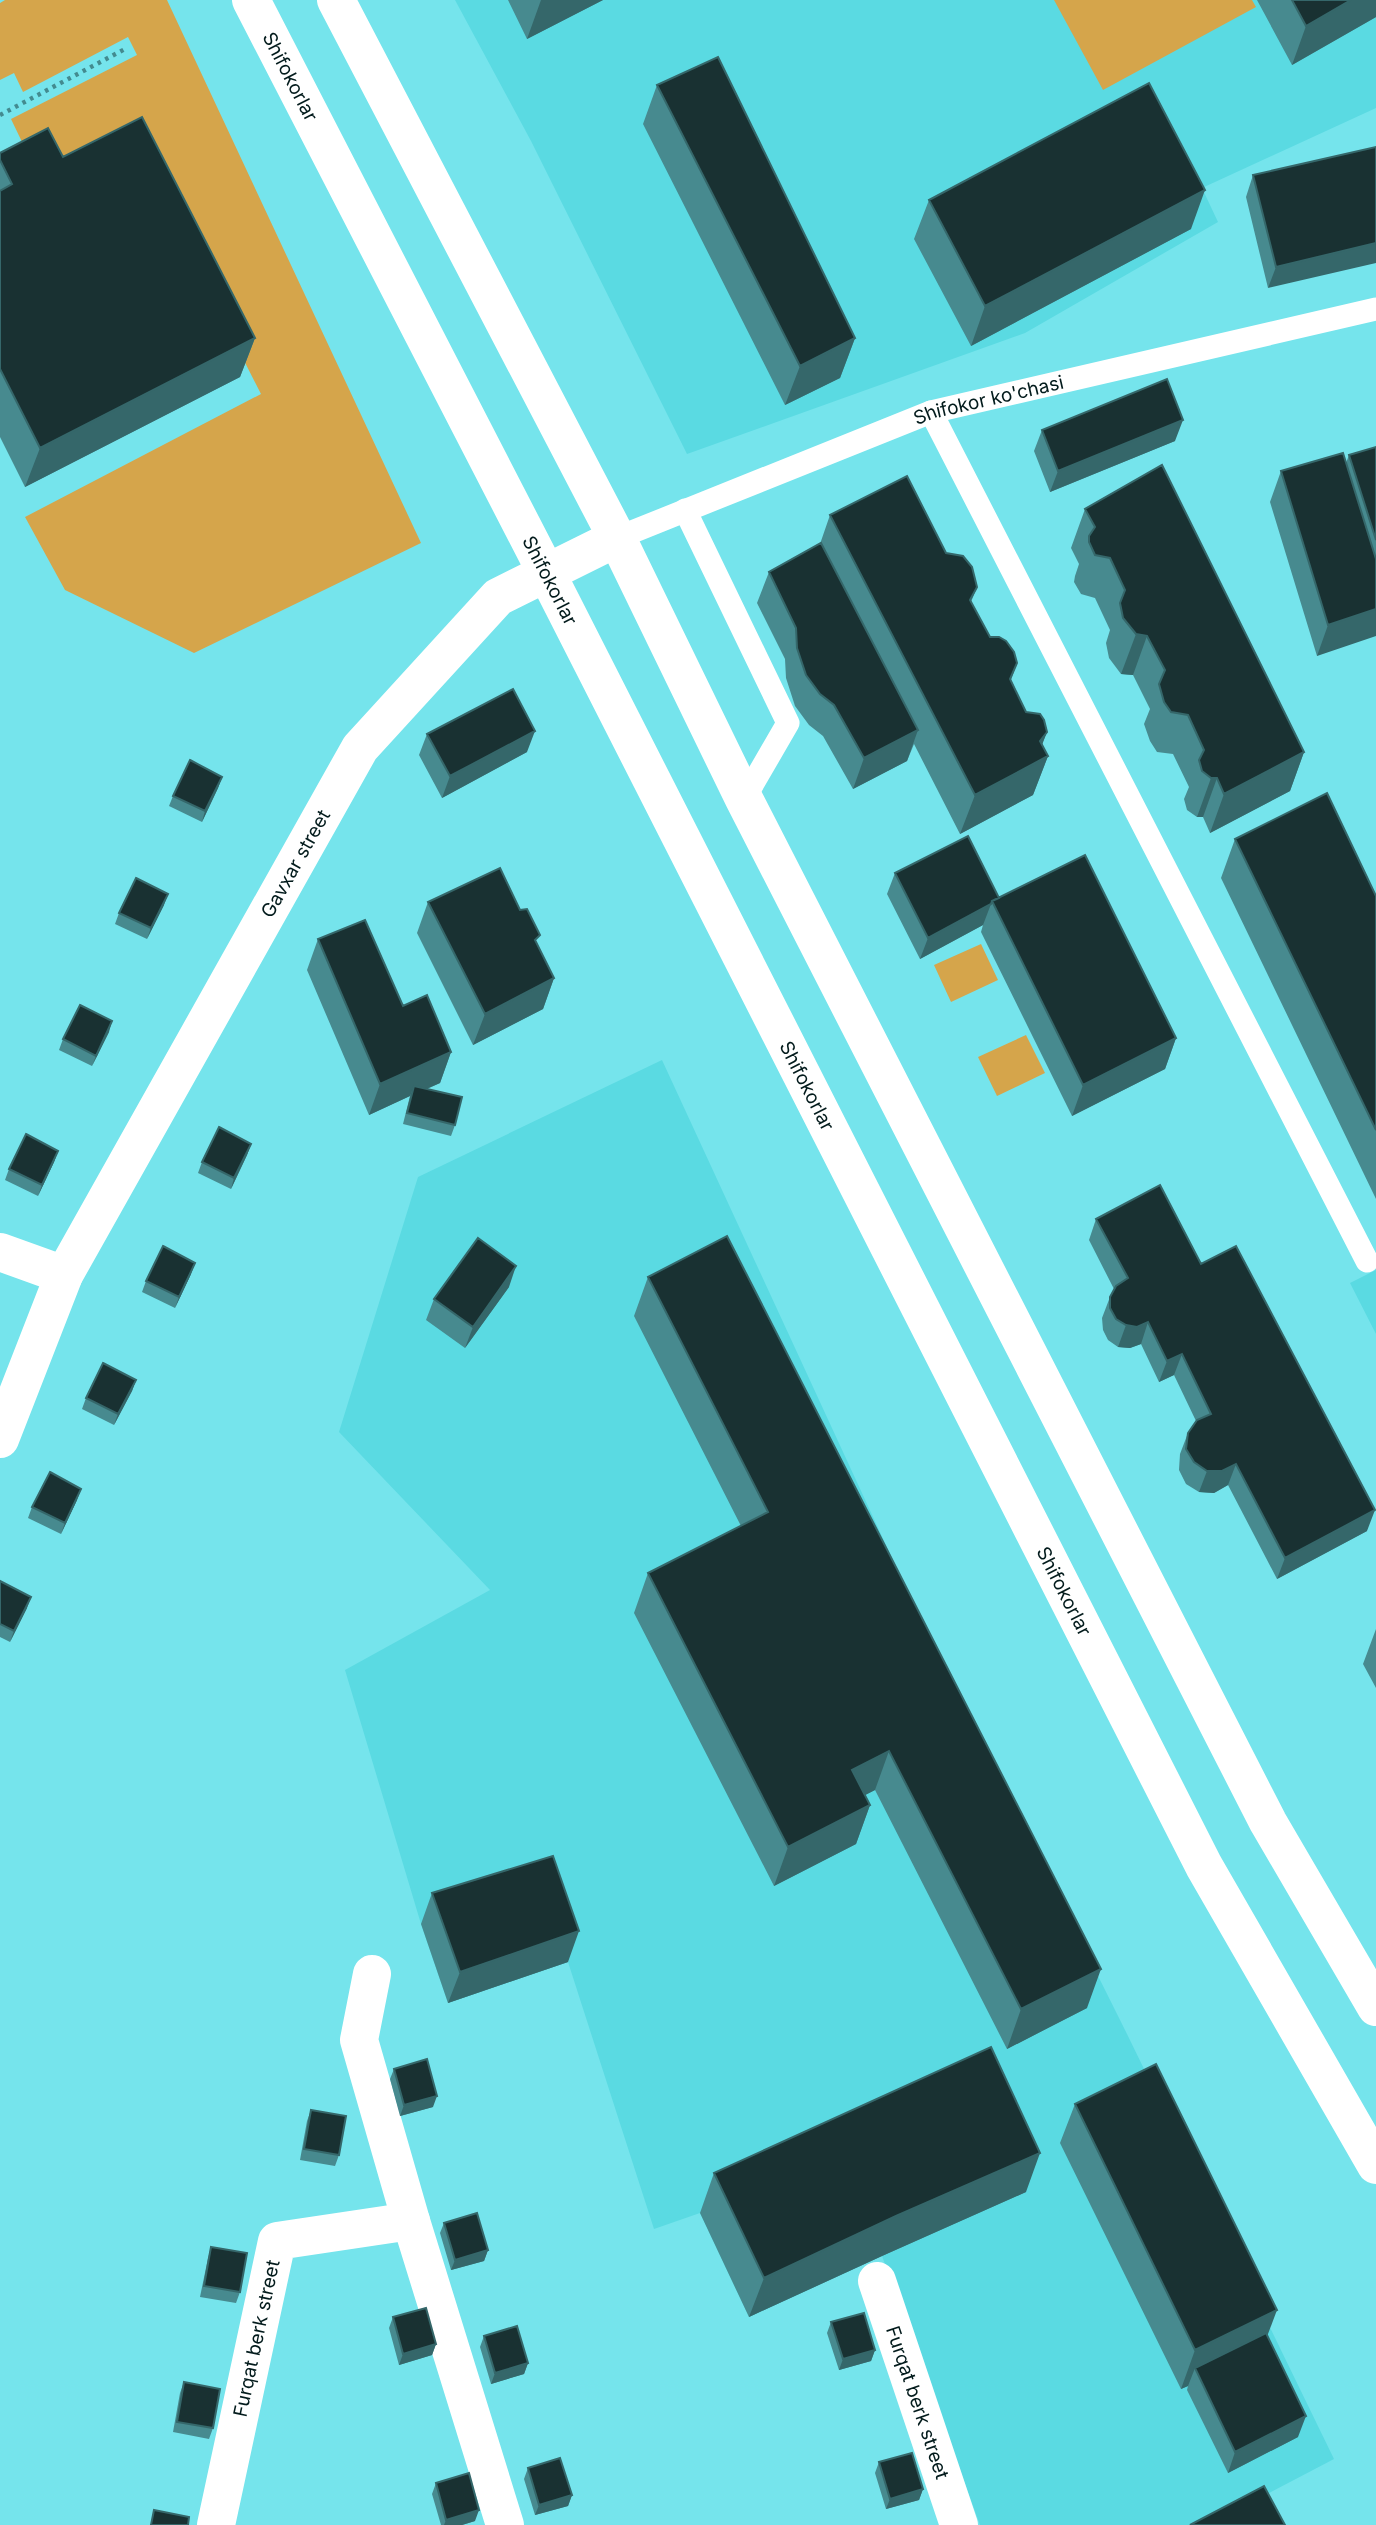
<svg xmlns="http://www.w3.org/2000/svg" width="1376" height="2525" font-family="Inter,sans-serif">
<rect width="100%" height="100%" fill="#75e4ec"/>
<!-- built -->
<path fill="#5adae2" d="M 455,0 L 1376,0 L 1376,108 L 1202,188 L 1218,222 L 1025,333 L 687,454 L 531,141 Z
M 662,1060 L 922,1623 L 1127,2034 L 1334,2459 L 1208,2525 L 980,2525 L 882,2256 L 749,2317 L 700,2213 L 654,2229 L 568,1962 L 448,2003 L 421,1924 L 345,1670 L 490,1590 L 339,1432 L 418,1177 Z
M 1376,1270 L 1376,1334 L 1350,1283 Z"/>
<!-- green -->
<path fill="#d5a54b" d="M 5,0 L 167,0 L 421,543 L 194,653 L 65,590 L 25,517 L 261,394 L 132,140 L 70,171 L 23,144 L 11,119 L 137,55 L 128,37 L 23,92 L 14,73 L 0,80 L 0,3 Z
M 1054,0 L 1252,0 L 1256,7 L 1103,90 Z
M 981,944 L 998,980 L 951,1002 L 934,965 Z
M 1026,1035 L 1045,1073 L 997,1096 L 978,1057 Z"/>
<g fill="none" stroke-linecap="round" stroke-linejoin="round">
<!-- path -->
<path stroke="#438b90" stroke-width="4.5" stroke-dasharray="3.5 5" stroke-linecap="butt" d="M 0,115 L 125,49"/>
<!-- service -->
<g stroke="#fff" stroke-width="23">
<path d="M 931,412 L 1367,1261"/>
<path d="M 685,510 L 788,723 L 744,799"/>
<path id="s1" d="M 617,538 L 931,412 L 1376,309"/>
</g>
<!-- minor -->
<g stroke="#fff" stroke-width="38">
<path d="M 0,1252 L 64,1275"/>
<path id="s2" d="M 0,1439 L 64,1275 L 360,748 L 498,597 L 617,538"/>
<path d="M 372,1974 L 359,2040 L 411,2221 L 505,2525"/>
<path id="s3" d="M 877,2281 L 959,2525"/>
<path id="s4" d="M 216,2525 L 277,2241 L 411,2221"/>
</g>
<!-- secondary -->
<g stroke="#fff" stroke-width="38">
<path id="s5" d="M 251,0 L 547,574 L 1204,1866 L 1376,2165"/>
<path d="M 336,0 L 617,538 L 744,799 L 1268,1822 L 1376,2007"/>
</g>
</g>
<!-- wall -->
<path fill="#478a8f" d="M 508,0 L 603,0 L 527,39 Z
M 1257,0 L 1376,0 L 1376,17 L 1292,65 Z
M 657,85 L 855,338 L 840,378 L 785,405 L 643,124 Z
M 1376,147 L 1268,288 L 1246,197 L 1253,175 Z
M 0,153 L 63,157 L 255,338 L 240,377 L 25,487 L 0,437 Z
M 929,200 L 1191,229 L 971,346 L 914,239 Z
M 1042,430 L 1175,441 L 1050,492 L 1034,451 Z
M 1376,447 L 1376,609 L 1317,656 L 1270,502 L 1281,471 L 1346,463 L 1349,455 Z
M 1085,509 L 1304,752 L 1290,791 L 1210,833 L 1203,817 L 1197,817 L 1187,810 L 1184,799 L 1189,787 L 1173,754 L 1157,752 L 1150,741 L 1144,724 L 1150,709 L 1133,675 L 1121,674 L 1109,658 L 1106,643 L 1110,630 L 1095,598 L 1081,594 L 1074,582 L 1075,576 L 1079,564 L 1071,548 Z
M 830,515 L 946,553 L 977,587 L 971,602 L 990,637 L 1017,663 L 1011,680 L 1026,712 L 1047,732 L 1042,744 L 1048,756 L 1033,795 L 960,834 L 914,744 L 907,761 L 853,789 L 823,736 L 809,725 L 795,706 L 786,678 L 785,659 L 757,603 L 769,572 L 820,544 Z
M 427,734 L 527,752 L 442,798 L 419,755 Z
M 222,777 L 218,788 L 202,822 L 169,806 L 173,796 Z
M 1235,839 L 1376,896 L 1376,1199 L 1221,878 Z
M 895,873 L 999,898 L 1176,1038 L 1165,1069 L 1072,1116 L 981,932 L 983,925 L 920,959 L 887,894 Z
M 428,902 L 520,910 L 554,978 L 543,1009 L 473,1045 L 417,933 Z
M 164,905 L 147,939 L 115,924 L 119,913 Z
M 318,939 L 403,1006 L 451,1052 L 440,1083 L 427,1089 L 455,1125 L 451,1136 L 403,1124 L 410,1096 L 369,1115 L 307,970 Z
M 109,1032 L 92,1066 L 59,1050 L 63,1039 Z
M 251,1144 L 247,1155 L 231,1189 L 198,1173 L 202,1162 Z
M 58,1151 L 54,1162 L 38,1196 L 5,1180 L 9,1169 Z
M 1096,1219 L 1201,1264 L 1367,1531 L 1277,1579 L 1228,1485 L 1214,1493 L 1199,1492 L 1186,1484 L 1179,1470 L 1180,1454 L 1188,1433 L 1196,1421 L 1174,1375 L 1159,1382 L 1141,1344 L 1130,1348 L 1118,1347 L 1108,1340 L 1103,1330 L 1102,1318 L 1110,1297 L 1114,1289 L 1089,1240 Z
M 191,1274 L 175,1308 L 142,1292 L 146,1281 Z
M 648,1277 L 1087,2008 L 1007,2049 L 875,1790 L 865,1795 L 870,1805 L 856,1844 L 774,1886 L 634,1613 L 648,1573 L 741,1526 L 634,1316 Z
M 509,1287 L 465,1348 L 426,1320 L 434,1299 Z
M 136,1380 L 132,1391 L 114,1425 L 82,1409 L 86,1398 Z
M 77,1500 L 61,1534 L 28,1518 L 32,1507 Z
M 0,1581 L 27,1608 L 10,1642 L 0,1637 Z
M 1376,1629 L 1376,1688 L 1363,1664 Z
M 432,1893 L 568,1962 L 448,2003 L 421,1924 Z
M 394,2069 L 433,2107 L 400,2116 L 390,2079 Z
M 1075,2104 L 1267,2336 L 1298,2437 L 1228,2473 L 1187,2390 L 1188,2386 L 1181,2389 L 1060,2143 Z
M 311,2110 L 339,2155 L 335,2166 L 300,2160 L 307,2121 Z
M 714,2173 L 1026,2192 L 882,2256 L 749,2317 L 700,2213 Z
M 444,2223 L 488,2250 L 484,2261 L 451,2270 L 440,2233 Z
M 211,2247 L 240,2292 L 236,2303 L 200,2297 L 208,2258 Z
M 393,2317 L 436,2344 L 432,2355 L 399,2365 L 389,2328 Z
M 831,2322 L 875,2350 L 871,2361 L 839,2370 L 827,2333 Z
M 484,2336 L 528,2363 L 524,2374 L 491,2384 L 480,2347 Z
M 184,2382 L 213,2428 L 209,2439 L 173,2432 L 180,2393 Z
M 879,2462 L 923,2489 L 919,2500 L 886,2509 L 875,2473 Z
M 528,2468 L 572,2495 L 568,2506 L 535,2515 L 524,2479 Z
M 436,2483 L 475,2521 L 462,2525 L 441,2525 L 432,2494 Z"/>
<!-- shaded-wall -->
<path fill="#35676a" d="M 541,0 L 603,0 L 527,39 Z
M 1351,0 L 1376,0 L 1376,17 L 1292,65 L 1306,26 Z
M 1205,190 L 1191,229 L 971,346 L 985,306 Z
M 1376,243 L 1376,263 L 1268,288 L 1276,267 Z
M 255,338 L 240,377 L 25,487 L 40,448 Z
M 855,338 L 840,378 L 785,405 L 800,366 Z
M 1183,420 L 1175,441 L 1050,492 L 1058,471 Z
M 1376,609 L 1376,636 L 1317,656 L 1328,625 Z
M 1136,634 L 1147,636 L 1133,675 L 1121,674 Z
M 918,730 L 907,761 L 853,789 L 864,758 Z
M 535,731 L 527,752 L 442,798 L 450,776 Z
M 1047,732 L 1035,763 L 1048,756 L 1033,795 L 960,834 L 975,795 L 1040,741 Z
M 1304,752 L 1290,791 L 1210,833 L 1224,794 Z
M 222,777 L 218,788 L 202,822 L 205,811 Z
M 1211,778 L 1217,778 L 1203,817 L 1197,817 Z
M 168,894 L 164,905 L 147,939 L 151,928 Z
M 991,904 L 983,925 L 920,959 L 928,938 Z
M 554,978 L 543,1009 L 473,1045 L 485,1014 Z
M 112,1021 L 109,1032 L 92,1066 L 96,1056 Z
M 1176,1038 L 1165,1069 L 1072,1116 L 1083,1085 Z
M 451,1052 L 440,1083 L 412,1095 L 414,1086 L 410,1096 L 369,1115 L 380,1084 Z
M 251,1144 L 247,1155 L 231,1189 L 234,1178 Z
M 58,1151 L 54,1162 L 38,1196 L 42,1185 Z
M 195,1263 L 191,1274 L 175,1308 L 179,1297 Z
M 516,1266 L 509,1287 L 465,1348 L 473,1327 Z
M 1148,1322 L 1141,1344 L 1130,1348 L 1118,1347 L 1126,1325 Z
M 1182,1354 L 1174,1375 L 1159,1382 L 1167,1361 Z
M 136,1380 L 132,1391 L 114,1425 L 118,1414 Z
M 1236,1464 L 1228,1485 L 1214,1493 L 1199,1492 L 1207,1471 Z
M 81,1489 L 77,1500 L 61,1534 L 65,1523 Z
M 1375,1510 L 1367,1531 L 1277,1579 L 1285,1558 Z
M 31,1597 L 27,1608 L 10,1642 L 14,1631 Z
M 889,1751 L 875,1790 L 838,1809 L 852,1770 Z
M 870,1805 L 856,1844 L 774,1886 L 788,1847 Z
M 579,1931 L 568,1962 L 448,2003 L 460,1972 Z
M 1101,1969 L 1087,2008 L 1007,2049 L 1021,2009 Z
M 437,2096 L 433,2107 L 400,2116 L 404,2105 Z
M 1040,2153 L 1026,2192 L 882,2256 L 749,2317 L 764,2278 L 896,2216 Z
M 488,2250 L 484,2261 L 451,2270 L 455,2260 Z
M 1277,2310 L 1262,2350 L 1195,2368 L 1188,2386 L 1181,2389 L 1195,2350 Z
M 436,2344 L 432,2355 L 399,2365 L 403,2354 Z
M 875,2350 L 871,2361 L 839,2370 L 843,2359 Z
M 528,2363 L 524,2374 L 491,2384 L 495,2373 Z
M 1306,2416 L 1298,2437 L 1228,2473 L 1235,2452 Z
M 923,2489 L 919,2500 L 886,2509 L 890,2499 Z
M 572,2495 L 568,2506 L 535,2515 L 539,2505 Z
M 479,2510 L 475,2521 L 462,2525 L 444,2525 L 446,2520 Z"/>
<!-- building -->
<path fill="#193132" stroke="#35676a" stroke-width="2" d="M 1292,0 L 1351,0 L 1306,26 Z
M 718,57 L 855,338 L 800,366 L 657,85 Z
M 1149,83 L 1205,190 L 985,306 L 929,200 Z
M 142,117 L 255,338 L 40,448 L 0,369 L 0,191 L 12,184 L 0,160 L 0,153 L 48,128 L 63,157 Z
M 1376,147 L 1376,243 L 1276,267 L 1253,175 Z
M 1167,379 L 1183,420 L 1058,471 L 1042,430 Z
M 1376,447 L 1376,540 L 1349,455 Z
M 1343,453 L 1376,559 L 1376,609 L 1328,625 L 1281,471 Z
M 1162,465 L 1304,752 L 1224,794 L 1217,778 L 1211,778 L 1202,771 L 1199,760 L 1204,750 L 1188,715 L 1171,712 L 1164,702 L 1159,684 L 1165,670 L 1147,636 L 1136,634 L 1123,618 L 1120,603 L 1125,590 L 1110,558 L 1095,555 L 1089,542 L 1089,536 L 1095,527 L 1085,509 Z
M 907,476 L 946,553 L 963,556 L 972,567 L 977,587 L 970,600 L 990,637 L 999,637 L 1006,641 L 1014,652 L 1017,663 L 1010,679 L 1026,712 L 1040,714 L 1044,720 L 1047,732 L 1040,741 L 1048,756 L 975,795 L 830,515 Z
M 821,543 L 918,730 L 864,758 L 834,705 L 820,694 L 806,675 L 797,648 L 796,628 L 769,572 Z
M 513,689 L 535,731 L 450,776 L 427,734 Z
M 190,760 L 222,777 L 205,811 L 173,796 Z
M 1327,793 L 1376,896 L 1376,1130 L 1235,839 Z
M 968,836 L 999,898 L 992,901 L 991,904 L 928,938 L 895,873 Z
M 1085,855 L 1176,1038 L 1083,1085 L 992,901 Z
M 500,868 L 520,910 L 527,909 L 540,935 L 535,940 L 554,978 L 485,1014 L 428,902 Z
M 136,878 L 168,894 L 151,928 L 119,913 Z
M 365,920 L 403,1006 L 427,995 L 451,1052 L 380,1084 L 318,939 Z
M 80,1005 L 112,1021 L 96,1056 L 63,1039 Z
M 414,1086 L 462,1097 L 455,1125 L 407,1113 Z
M 219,1127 L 251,1144 L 234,1178 L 202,1162 Z
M 26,1134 L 58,1151 L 42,1185 L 9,1169 Z
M 1160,1185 L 1201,1264 L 1236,1246 L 1375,1510 L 1285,1558 L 1236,1464 L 1222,1471 L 1207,1471 L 1194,1462 L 1186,1449 L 1188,1433 L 1197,1420 L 1211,1414 L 1182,1354 L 1167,1361 L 1148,1322 L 1137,1327 L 1126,1325 L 1116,1319 L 1110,1308 L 1110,1297 L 1116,1286 L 1128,1278 L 1096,1219 Z
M 727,1236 L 1101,1969 L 1021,2009 L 889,1751 L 852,1770 L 870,1805 L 788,1847 L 648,1573 L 768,1512 L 648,1277 Z
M 478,1238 L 516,1266 L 473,1327 L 434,1299 Z
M 163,1246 L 195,1263 L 179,1297 L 146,1281 Z
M 103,1363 L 136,1380 L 118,1414 L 86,1398 Z
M 50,1472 L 81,1489 L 65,1523 L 32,1507 Z
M 0,1581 L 31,1597 L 14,1631 L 0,1624 Z
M 553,1856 L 579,1931 L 460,1972 L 432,1893 Z
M 991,2047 L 1040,2153 L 896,2216 L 764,2278 L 714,2173 Z
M 427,2059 L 437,2096 L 404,2105 L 394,2069 Z
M 1156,2064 L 1277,2310 L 1195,2350 L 1075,2104 Z
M 311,2110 L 346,2116 L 339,2155 L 304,2149 Z
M 477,2213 L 488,2250 L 455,2260 L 444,2223 Z
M 211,2247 L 247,2253 L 240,2292 L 204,2286 Z
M 426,2308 L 436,2344 L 403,2354 L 393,2317 Z
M 864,2313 L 875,2350 L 843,2359 L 831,2322 Z
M 517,2326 L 528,2363 L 495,2373 L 484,2336 Z
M 1266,2333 L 1306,2416 L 1235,2452 L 1195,2368 Z
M 184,2382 L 220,2389 L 213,2428 L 177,2422 Z
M 912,2453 L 923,2489 L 890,2499 L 879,2462 Z
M 560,2458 L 572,2495 L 539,2505 L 528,2468 Z
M 469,2473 L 479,2510 L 446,2520 L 436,2483 Z
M 1264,2486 L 1285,2525 L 1190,2525 Z
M 154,2510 L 189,2517 L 188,2525 L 151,2525 Z"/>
<g text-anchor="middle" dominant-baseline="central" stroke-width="7" stroke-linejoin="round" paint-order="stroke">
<!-- street labels -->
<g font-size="19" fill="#031b1c" stroke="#cafcff">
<text stroke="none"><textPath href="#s5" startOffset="86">Shifokorlar</textPath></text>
<text stroke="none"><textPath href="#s1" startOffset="397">Shifokor ko'chasi</textPath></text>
<text stroke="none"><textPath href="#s5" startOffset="653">Shifokorlar</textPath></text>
<text stroke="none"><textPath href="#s2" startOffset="648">Gavxar street</textPath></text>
<text stroke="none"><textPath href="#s5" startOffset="1220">Shifokorlar</textPath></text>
<text stroke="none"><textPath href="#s5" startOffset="1787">Shifokorlar</textPath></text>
<text stroke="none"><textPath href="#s4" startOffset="191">Furqat berk street</textPath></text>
<text stroke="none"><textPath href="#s3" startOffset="128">Furqat berk street</textPath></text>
</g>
</g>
</svg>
